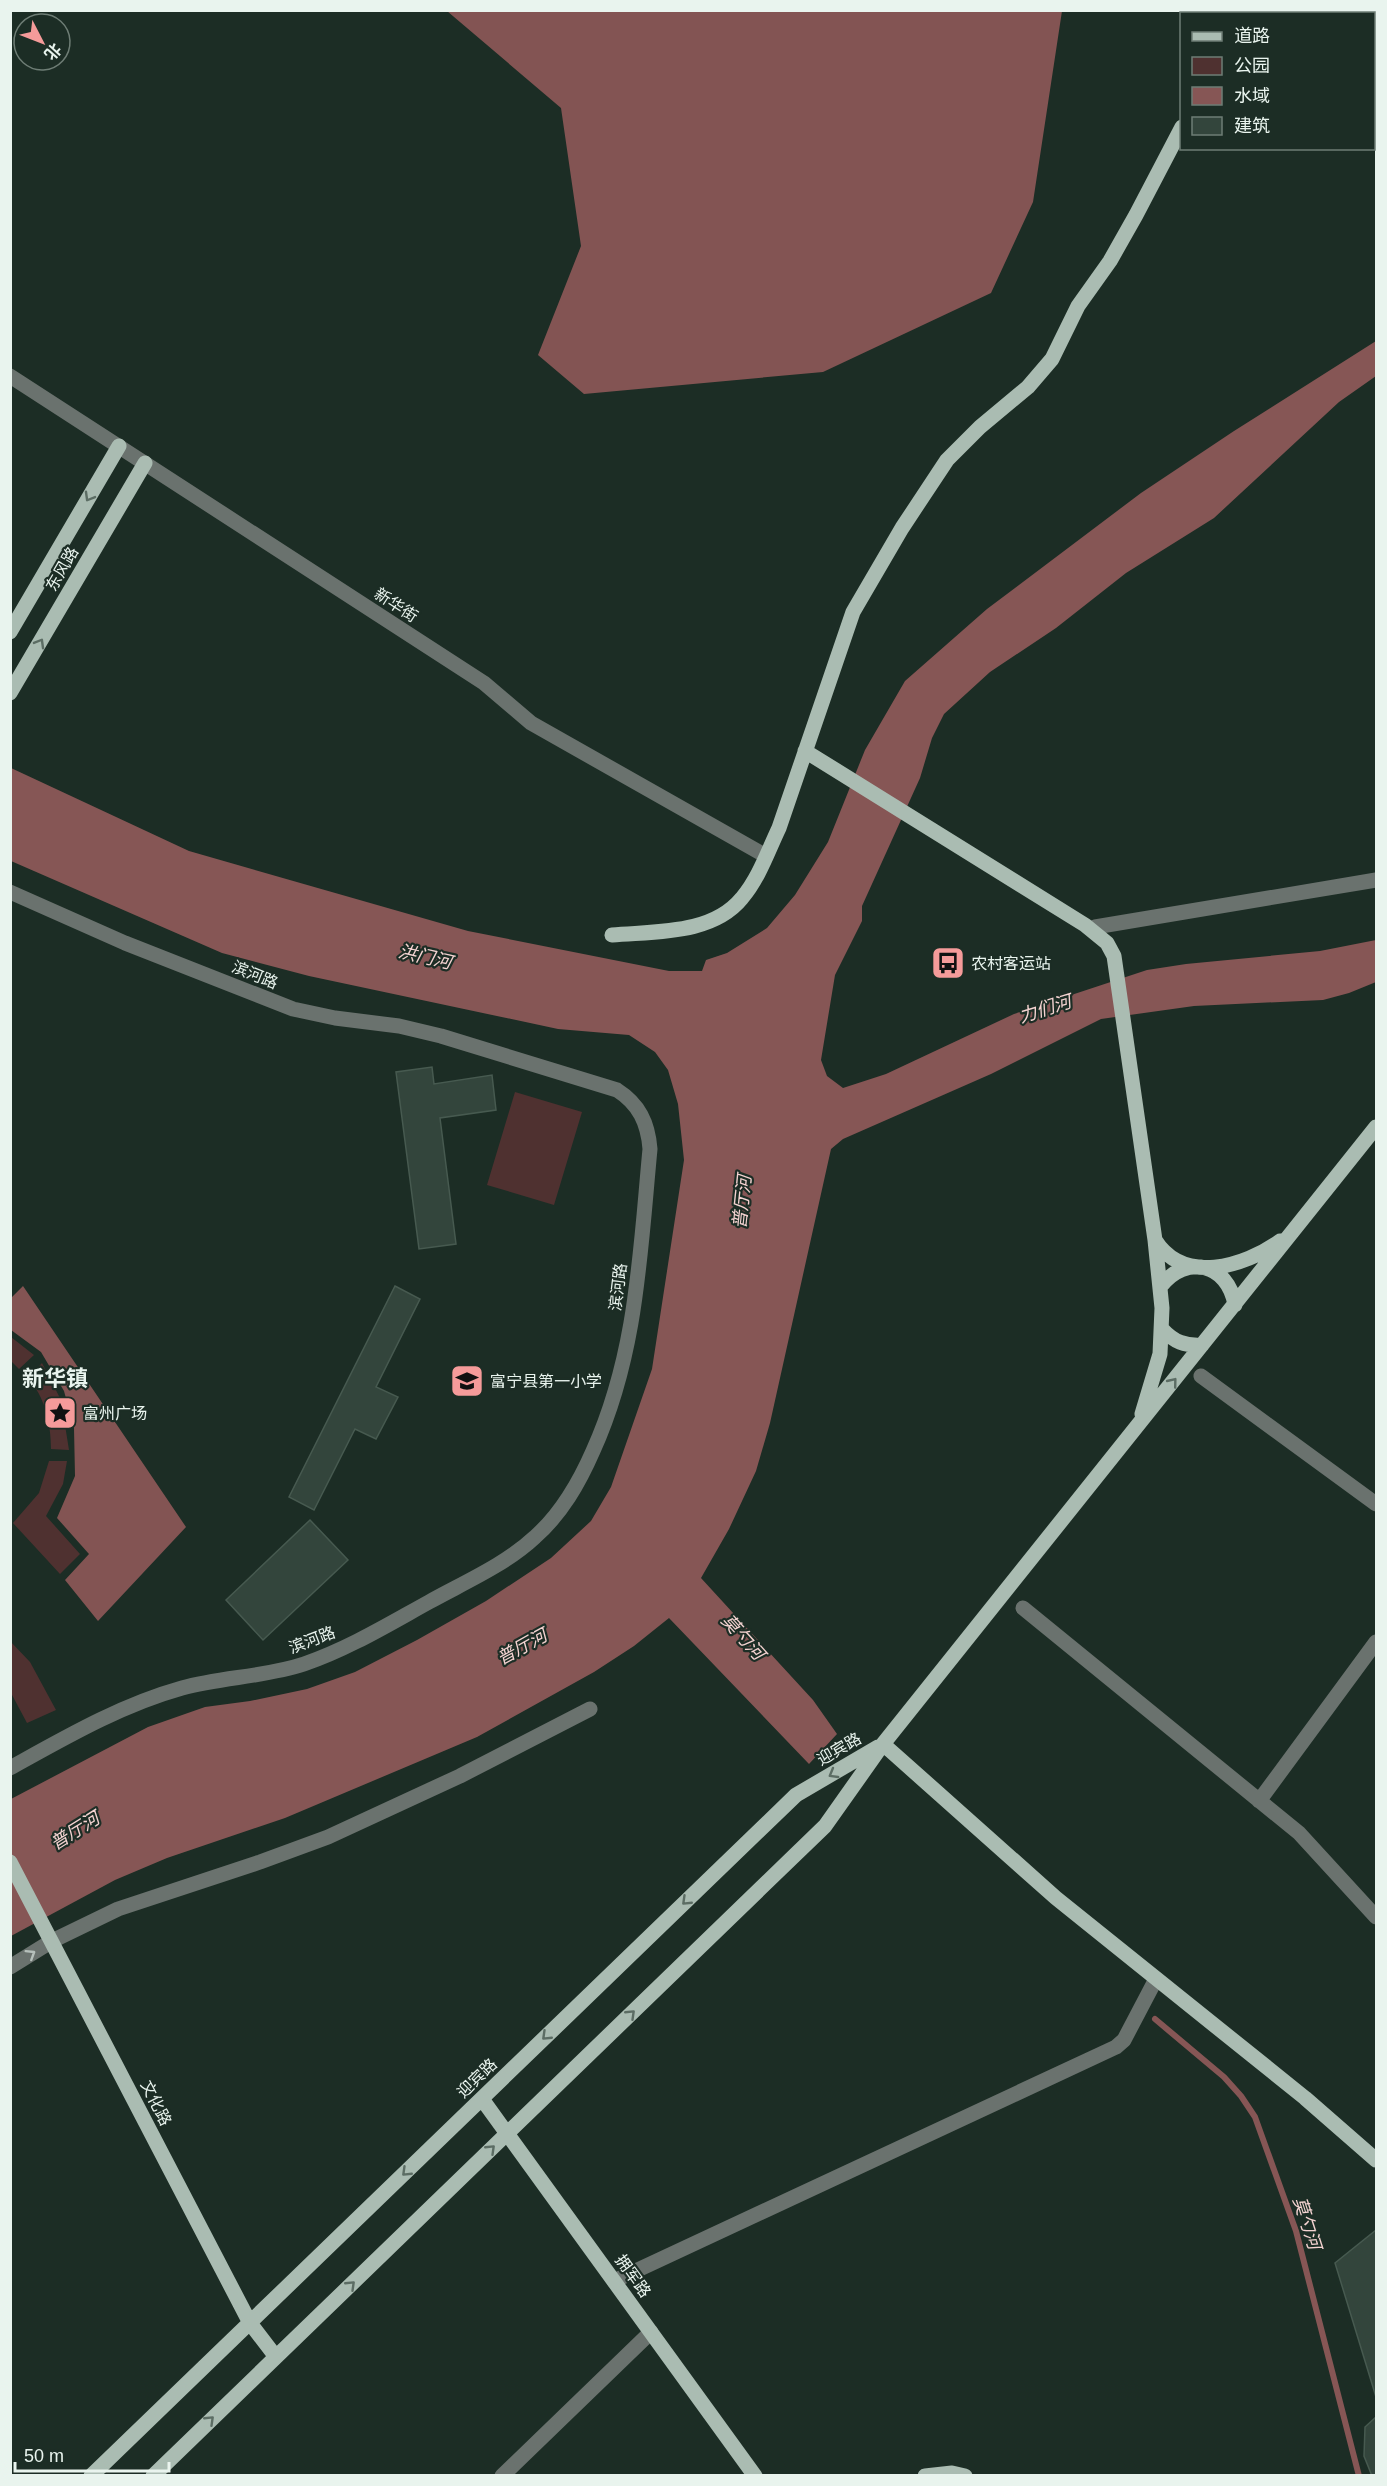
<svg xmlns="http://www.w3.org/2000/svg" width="1387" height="2486" font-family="Arial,'Noto Sans SC',sans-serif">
<rect width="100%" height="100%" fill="#1c2d25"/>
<!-- green -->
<path fill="#4f3130" d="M 515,1092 L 582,1112 L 554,1205 L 487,1185 Z
M 11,1337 L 34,1355 L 19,1369 L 11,1361 Z
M 42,1363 L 61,1400 L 69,1450 L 51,1449 C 51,1424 45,1397 28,1378 Z
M 49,1461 L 67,1461 L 63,1484 L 46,1516 L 80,1554 L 60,1574 L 13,1523 L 39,1493 Z
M 10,1641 L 30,1662 L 56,1710 L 27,1723 L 11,1693 Z"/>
<!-- forest -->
<path fill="#835453" d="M 447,11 L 1062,11 L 1033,202 L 991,293 L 823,372 L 584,394 L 538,355 L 581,246 L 561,108 Z
M 23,1286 L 186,1527 L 98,1621 L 65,1580 L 89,1554 L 57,1518 L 75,1476 L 74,1428 L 64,1391 L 41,1352 L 11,1330 L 11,1298 Z"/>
<!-- water -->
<path fill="#865655" d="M 1376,341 L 1376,376 L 1339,402 L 1214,518 L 1126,573 L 1056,628 L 990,672 L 944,714 L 932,738 L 920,778 L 862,906 L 862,921 L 835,975 L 821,1060 L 827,1076 L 843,1088 L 886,1074 L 1014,1014 L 1147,970 L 1186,964 L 1320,951 L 1376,940 L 1376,982 L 1349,993 L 1323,1000 L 1194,1006 L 1101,1019 L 991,1074 L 843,1139 L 831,1149 L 770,1423 L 756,1471 L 729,1529 L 701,1578 L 813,1700 L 837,1734 L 809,1764 L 669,1618 L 634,1646 L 594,1672 L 477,1737 L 285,1818 L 167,1858 L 115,1880 L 11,1936 L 11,1799 L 148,1727 L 205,1707 L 250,1701 L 307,1689 L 355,1672 L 417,1640 L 486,1601 L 551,1558 L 591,1521 L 611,1487 L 652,1369 L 684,1160 L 678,1104 L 668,1070 L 655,1052 L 629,1035 L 558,1029 L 309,976 L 222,953 L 11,861 L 11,768 L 189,851 L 468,931 L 669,971 L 702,971 L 706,960 L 727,953 L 767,928 L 795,895 L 828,842 L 865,750 L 905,681 L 987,609 L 1141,493 L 1234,431 Z"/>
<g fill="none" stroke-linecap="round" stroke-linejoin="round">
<!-- stream -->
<path stroke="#865655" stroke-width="6" d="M 1155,2019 L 1224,2077 L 1241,2096 L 1255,2117 L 1296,2231 L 1359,2476"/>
</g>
<!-- building -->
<path fill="#33453c" stroke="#475a50" stroke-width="1.5" d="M 432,1067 L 434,1084 L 492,1075 L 496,1110 L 440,1118 L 456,1244 L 419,1249 L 396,1072 Z
M 395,1286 L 420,1299 L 376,1387 L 398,1397 L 376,1439 L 355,1429 L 314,1510 L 289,1497 Z
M 310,1520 L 348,1560 L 263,1640 L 226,1600 Z
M 1376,2230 L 1376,2397 L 1335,2263 Z
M 1376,2417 L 1376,2476 L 1372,2476 L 1364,2456 L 1365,2427 Z"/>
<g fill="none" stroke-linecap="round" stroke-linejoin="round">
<!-- minor -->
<path stroke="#6a726e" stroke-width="15" d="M 10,376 L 484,683 L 531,723 L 766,856
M 10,892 L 125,943 L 293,1009 L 335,1018 L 399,1026 L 441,1036 L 617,1090 C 639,1104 648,1123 650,1149 C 640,1253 637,1354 593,1451 C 579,1483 562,1513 535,1537 C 505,1565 465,1582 429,1602 C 389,1624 348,1649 304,1664 C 265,1677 222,1677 182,1688 C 121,1705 66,1737 10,1768
M 1095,927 L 1376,880
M 1201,1376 L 1376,1504
M 1023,1608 L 1299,1833 L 1376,1917
M 1259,1801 L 1376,1642
M 10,1967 L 52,1941 L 118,1909 L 260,1862 L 328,1837 L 460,1776 L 590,1709
M 614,2281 L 1116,2047 L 1124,2040 L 1156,1979
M 502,2476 L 651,2332"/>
<!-- major -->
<path stroke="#aabcb2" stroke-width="15" d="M 1239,14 L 1241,10
M 10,632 L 119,446
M 10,693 L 145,463
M 805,751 L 1085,925 L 1107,943 L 1114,956 L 1155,1240 L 1162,1308 L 1160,1354 L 1142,1414
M 612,935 C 655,931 712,935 742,898 C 759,878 768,851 779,828 L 853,612 L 902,528 L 947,460 L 980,427 L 1028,387 L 1052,359 L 1078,306 L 1110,261 L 1136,215 L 1182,127
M 1155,1240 C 1183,1285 1244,1267 1280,1241
M 1161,1286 C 1186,1254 1228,1263 1235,1305
M 1162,1329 C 1174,1342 1185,1346 1202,1345
M 883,1744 L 1056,1898 L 1305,2098 L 1376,2160
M 10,1862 L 250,2323 L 276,2357
M 482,2099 L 755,2476
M 91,2476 L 796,1795 L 878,1747
M 153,2476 L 825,1826 L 883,1744 L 1376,1127
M 925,2476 L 952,2473 L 965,2476"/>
</g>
<!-- one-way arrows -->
<defs><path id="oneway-chevron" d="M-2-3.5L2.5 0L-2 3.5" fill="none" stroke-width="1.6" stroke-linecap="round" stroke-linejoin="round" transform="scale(1.5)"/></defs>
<g stroke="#5c6d64">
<use href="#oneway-chevron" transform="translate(89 497) rotate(120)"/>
<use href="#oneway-chevron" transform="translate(40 643) rotate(-60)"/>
<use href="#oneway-chevron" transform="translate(1173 1382) rotate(-51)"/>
<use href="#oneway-chevron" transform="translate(833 1774) rotate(150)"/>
<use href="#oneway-chevron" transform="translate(686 1901) rotate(136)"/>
<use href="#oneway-chevron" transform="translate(631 2014) rotate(-44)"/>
<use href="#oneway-chevron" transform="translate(546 2036) rotate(136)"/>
<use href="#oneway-chevron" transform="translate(491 2149) rotate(-44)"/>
<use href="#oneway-chevron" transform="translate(406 2172) rotate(136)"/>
<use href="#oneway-chevron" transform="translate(351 2285) rotate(-44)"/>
<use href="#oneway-chevron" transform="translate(210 2420) rotate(-44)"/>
</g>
<use stroke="#b6c0bb" href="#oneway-chevron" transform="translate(31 1954) rotate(-32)"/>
<!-- icons -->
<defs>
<symbol id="bus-square" viewBox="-11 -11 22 22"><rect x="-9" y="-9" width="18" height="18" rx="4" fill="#f59b9a" stroke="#1c2d25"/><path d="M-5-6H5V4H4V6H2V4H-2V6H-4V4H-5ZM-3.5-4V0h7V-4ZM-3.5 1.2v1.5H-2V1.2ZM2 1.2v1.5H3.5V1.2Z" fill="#111"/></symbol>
<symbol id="school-square" viewBox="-11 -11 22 22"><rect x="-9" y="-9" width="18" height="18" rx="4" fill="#f59b9a" stroke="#1c2d25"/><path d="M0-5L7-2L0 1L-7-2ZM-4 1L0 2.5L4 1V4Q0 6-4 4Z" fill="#111"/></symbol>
<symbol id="sight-square" viewBox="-11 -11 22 22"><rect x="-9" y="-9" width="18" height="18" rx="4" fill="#f59b9a" stroke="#1c2d25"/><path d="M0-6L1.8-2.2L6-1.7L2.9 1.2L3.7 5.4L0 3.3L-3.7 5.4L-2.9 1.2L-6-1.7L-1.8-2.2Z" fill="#111"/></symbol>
</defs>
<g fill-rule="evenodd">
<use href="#bus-square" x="929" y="944" width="38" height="38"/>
<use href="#school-square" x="448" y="1362" width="38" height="38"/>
<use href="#sight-square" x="41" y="1394" width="38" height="38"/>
</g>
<g text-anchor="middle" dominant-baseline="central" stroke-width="4.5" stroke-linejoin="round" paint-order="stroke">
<!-- street labels -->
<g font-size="16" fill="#e9f4ee" stroke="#1c2d25">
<text transform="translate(62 569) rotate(-60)">东风路</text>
<text transform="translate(396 605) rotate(33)">新华街</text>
<text transform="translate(255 975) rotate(22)">滨河路</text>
<text transform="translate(618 1287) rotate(-83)">滨河路</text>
<text transform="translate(312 1640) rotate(-21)">滨河路</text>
<text transform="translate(839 1749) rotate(-30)">迎宾路</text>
<text transform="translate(477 2078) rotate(-44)">迎宾路</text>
<text transform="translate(156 2103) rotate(63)">文化路</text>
<text transform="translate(633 2276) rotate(54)">拥军路</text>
</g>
<!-- poi labels -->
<g font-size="16" fill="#e9f4ee" stroke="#1c2d25" text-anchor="start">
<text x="971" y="963">农村客运站</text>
<text x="490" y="1381">富宁县第一小学</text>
<text x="83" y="1413">富州广场</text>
</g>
<!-- water labels -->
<g font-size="18" font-style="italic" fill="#f5d4d2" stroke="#1c2d25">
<text transform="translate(425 957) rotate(13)">洪门河</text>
<text transform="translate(1045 1009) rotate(-17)">力们河</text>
<text transform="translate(742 1202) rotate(-84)">普厅河</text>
<text transform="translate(743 1637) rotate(48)">莫勺河</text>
<text transform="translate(522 1647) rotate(-29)">普厅河</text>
<text transform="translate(75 1831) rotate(-32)">普厅河</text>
<text transform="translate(1307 2223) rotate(72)">莫勺河</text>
</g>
<!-- district labels -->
<g font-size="22" font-weight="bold" fill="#e9f4ee" stroke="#1c2d25">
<text x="55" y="1378">新华镇</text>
</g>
</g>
<!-- border -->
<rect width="1387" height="2486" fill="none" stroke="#e9f4ee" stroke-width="24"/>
<!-- legend -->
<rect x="1180" y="12" width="195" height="138" fill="#1c2d25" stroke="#6e7d75" stroke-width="1.5"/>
<rect x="1192" y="32" width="30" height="9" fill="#aabcb2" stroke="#6e7d75" stroke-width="1.5"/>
<text x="1234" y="42" font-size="18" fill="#e9f4ee">道路</text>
<rect x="1192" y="57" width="30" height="18" fill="#4f3130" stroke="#6e7d75" stroke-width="1.5"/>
<text x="1234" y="72" font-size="18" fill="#e9f4ee">公园</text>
<rect x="1192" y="87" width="30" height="18" fill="#865655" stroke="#6e7d75" stroke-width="1.5"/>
<text x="1234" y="102" font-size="18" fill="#e9f4ee">水域</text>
<rect x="1192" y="117" width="30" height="18" fill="#33453c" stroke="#6e7d75" stroke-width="1.5"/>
<text x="1234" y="132" font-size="18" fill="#e9f4ee">建筑</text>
<!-- north arrow -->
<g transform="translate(42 42) rotate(132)"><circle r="28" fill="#1c2d25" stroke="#6e7d75" stroke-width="1.5"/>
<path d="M0-4.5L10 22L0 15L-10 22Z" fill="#f59b9a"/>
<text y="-9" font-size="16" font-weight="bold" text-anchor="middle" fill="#e9f4ee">北</text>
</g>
<!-- scale -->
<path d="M15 2462v9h154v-9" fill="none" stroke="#e9f4ee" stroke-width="3"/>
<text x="24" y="2462" font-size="18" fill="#e9f4ee" stroke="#1c2d25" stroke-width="4.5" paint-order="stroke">50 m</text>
</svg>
